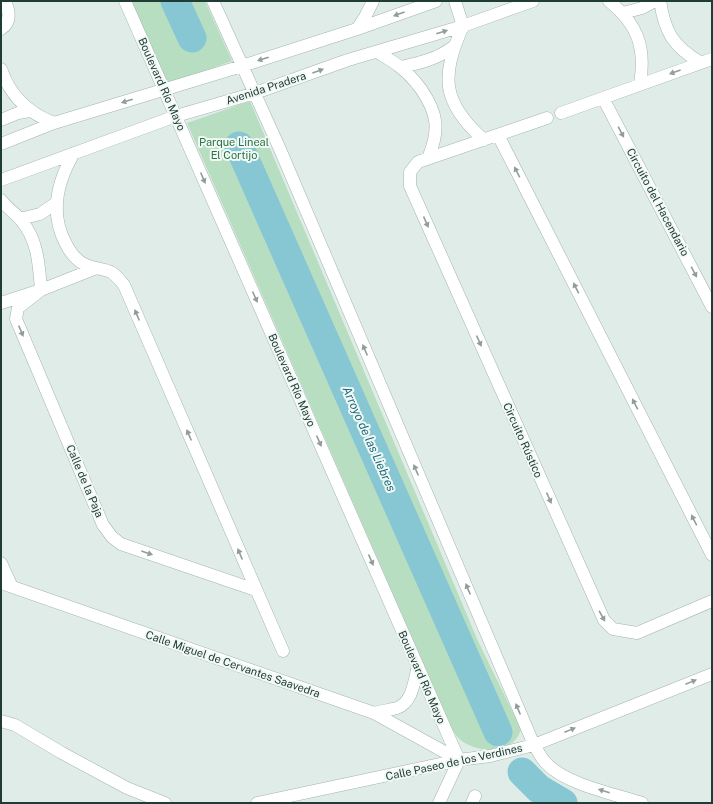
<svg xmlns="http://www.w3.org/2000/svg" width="713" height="804" font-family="'Public Sans',sans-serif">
<rect width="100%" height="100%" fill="#e0ece7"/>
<!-- green -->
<path fill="#b8dec2" d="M 131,1 L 205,1 L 232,61 L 168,84 Z
M 250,101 L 478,641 L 521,729 C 515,753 483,754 465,743 C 459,740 455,734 452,729 L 187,123 Z"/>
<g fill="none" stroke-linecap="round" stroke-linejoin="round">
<!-- river -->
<path stroke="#86c7d3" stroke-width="29" d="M 175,1 L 192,38
M 239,146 L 498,732
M 522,772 L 539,789 L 563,803"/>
<defs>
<path id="minor" d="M 125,1 L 459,760
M 213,1 L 279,147 L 534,745 C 538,751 541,758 546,763 C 565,784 614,794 642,803
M 455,1 L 463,26 C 441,76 441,102 484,140
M 609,1 C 638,24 646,48 640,84
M 660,1 C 665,33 673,46 701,63
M 623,13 L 642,8 L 655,1
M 1,29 C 12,22 9,10 5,1
M 357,29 L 365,17 L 373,1
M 377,52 C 385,57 393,61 400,67 C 408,73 415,81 421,89 C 438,114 440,130 428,158
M 401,67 C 420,63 437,59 453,47
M 1,69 C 10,96 28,113 54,123
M 603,98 L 712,307
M 561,113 L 712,59
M 547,118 L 418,162 L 410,172 L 410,186 L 604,620 L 613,629 L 637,633 L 712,601
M 1,120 L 18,113 L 30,111
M 498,135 L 712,555
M 1,144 L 54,123 L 242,66 L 357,29 L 436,1
M 74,153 C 57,182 49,213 66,244 C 70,252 76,260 84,264 C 93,269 103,268 111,272 C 116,275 120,280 124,285 L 283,651
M 1,180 L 176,116 L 255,93 L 348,60 L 463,26 L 533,1
M 1,200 C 7,208 15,213 21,220 C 38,240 39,265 41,290 L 18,308 L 16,319 L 103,525 L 112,537 L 121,544 L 256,590
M 20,219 L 40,214 L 56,203
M 1,303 L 41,290 L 94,269
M 1,563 L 12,587
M 1,583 L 374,713 L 459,760
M 374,713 C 382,711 389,710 397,708 C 413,702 414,681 418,666
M 1,721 L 15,725 L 62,753 L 127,788 L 165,803
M 257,803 L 459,760 L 490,756 L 534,745 L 712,674
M 439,803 L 459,760
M 472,803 L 475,796"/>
</defs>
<!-- minor casing -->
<use href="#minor" stroke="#a3b4ae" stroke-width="13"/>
<!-- minor -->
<use href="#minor" stroke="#fff" stroke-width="12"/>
</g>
<!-- one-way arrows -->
<defs><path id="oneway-solid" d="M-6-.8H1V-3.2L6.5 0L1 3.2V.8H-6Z"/></defs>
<g fill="#909e9a">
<use href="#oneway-solid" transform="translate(399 14) rotate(160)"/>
<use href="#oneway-solid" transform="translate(442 32) rotate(-17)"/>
<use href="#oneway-solid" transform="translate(263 59) rotate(162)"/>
<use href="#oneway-solid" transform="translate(318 71) rotate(-20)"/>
<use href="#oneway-solid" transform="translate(675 72) rotate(160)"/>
<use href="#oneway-solid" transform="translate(127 101) rotate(163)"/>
<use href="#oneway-solid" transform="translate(621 132) rotate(62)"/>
<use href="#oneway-solid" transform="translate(517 172) rotate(-117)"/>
<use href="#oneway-solid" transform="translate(203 178) rotate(67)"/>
<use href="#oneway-solid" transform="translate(426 222) rotate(66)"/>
<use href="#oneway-solid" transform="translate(694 272) rotate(62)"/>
<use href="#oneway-solid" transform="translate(576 288) rotate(-117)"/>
<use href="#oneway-solid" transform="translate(255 297) rotate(66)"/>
<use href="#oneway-solid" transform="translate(137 315) rotate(-113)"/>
<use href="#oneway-solid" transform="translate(21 331) rotate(67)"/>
<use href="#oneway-solid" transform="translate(479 341) rotate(66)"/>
<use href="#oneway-solid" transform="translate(365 350) rotate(-113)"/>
<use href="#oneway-solid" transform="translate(635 404) rotate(-117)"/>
<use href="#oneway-solid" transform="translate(189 435) rotate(-113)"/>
<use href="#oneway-solid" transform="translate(319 441) rotate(66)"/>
<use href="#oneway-solid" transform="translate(416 470) rotate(-113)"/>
<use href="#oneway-solid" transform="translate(549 498) rotate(66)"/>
<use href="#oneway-solid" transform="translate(694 520) rotate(-117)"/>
<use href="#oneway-solid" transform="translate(147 553) rotate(19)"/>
<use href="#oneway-solid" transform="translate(240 554) rotate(-113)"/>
<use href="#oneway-solid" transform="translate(371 560) rotate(66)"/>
<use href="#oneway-solid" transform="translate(468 589) rotate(-113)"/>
<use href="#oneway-solid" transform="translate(602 616) rotate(61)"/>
<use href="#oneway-solid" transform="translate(691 682) rotate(-22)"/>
<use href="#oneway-solid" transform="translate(518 709) rotate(-113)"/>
<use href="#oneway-solid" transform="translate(570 730) rotate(-22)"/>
<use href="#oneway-solid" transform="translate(604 791) rotate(-162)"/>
</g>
<g text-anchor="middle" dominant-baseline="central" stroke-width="4" stroke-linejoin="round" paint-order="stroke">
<!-- street labels -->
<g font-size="11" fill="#203d35" stroke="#f1f8f5">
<text transform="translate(162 84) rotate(66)">Boulevard Río Mayo</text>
<text transform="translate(266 88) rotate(-18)">Avenida Pradera</text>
<text transform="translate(658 202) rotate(62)">Circuito del Hacendario</text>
<text transform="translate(292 380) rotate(66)">Boulevard Río Mayo</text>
<text transform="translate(523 440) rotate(66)">Circuito Rústico</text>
<text transform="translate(85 481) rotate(67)">Calle de la Paja</text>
<text transform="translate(233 664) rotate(19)">Calle Miguel de Cervantes Saavedra</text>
<text transform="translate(422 677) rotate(66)">Boulevard Río Mayo</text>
<text transform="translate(454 762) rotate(-12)">Calle Paseo de los Verdines</text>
</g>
<!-- park labels -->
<g font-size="11" fill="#297546" stroke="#f1f8f5">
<text x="234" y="142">Parque Lineal<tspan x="234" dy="13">El Cortijo</tspan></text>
</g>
<!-- water labels -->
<g font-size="12" font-style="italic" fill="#186a7b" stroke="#f1f8f5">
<text transform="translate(369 439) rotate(66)">Arroyo de las Liebres</text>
</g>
</g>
<!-- border -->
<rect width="713" height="804" fill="none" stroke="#203d35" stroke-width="4"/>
</svg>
